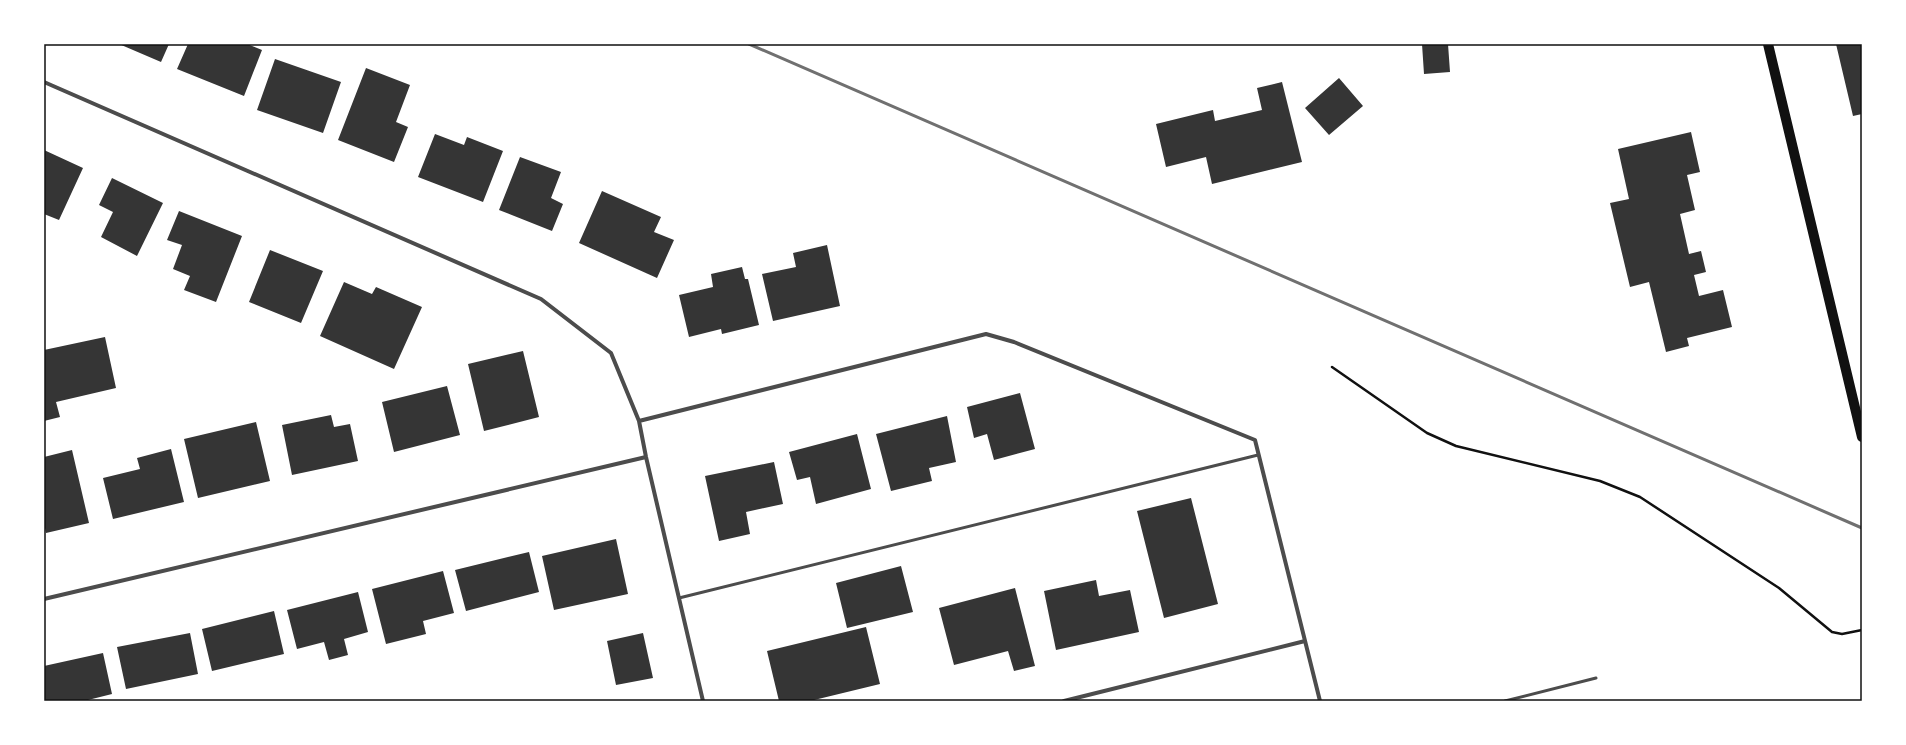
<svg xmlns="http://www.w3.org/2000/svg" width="1906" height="745" font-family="'Asap Condensed',sans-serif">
<rect width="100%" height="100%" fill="#fff"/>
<!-- building -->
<path fill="#353535" d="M 119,44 L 169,44 L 161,62 Z
M 188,44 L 247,44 L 262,50 L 244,96 L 177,69 Z
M 1422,44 L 1448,44 L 1450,72 L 1424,74 Z
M 1836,44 L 1862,44 L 1862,114 L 1853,116 Z
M 275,59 L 341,82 L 323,133 L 257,110 Z
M 366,68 L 410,85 L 396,122 L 408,127 L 394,162 L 338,140 Z
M 1339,78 L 1363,106 L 1329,135 L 1305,108 Z
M 1282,82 L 1302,162 L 1212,184 L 1206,157 L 1166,167 L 1156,124 L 1213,110 L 1215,121 L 1262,110 L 1257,88 Z
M 1691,132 L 1700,172 L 1687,175 L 1695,210 L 1680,214 L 1689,254 L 1701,251 L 1706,272 L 1694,275 L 1699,296 L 1723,290 L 1732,327 L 1687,338 L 1689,346 L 1666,352 L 1649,282 L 1630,287 L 1610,203 L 1629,199 L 1618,149 Z
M 435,134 L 464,145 L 467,137 L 503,151 L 483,202 L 418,177 Z
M 44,150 L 83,168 L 59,220 L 44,214 Z
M 520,157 L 561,172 L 551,198 L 563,204 L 552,231 L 499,210 Z
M 112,178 L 163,203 L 137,256 L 101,237 L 113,212 L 99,205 Z
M 602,191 L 661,217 L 654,232 L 674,240 L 657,278 L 579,243 Z
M 179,211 L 242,236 L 216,302 L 184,290 L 190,276 L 173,269 L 182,245 L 167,240 Z
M 827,245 L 840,306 L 773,321 L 762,274 L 796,267 L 793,253 Z
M 270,250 L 323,271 L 301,323 L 249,302 Z
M 742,267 L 745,279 L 748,279 L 759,325 L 722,334 L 721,329 L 689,337 L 679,295 L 713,287 L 711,274 Z
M 344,282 L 372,294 L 376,287 L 422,307 L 394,369 L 320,336 Z
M 105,337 L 116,388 L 56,402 L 60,417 L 44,421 L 44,350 Z
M 523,351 L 539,417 L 484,431 L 468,364 Z
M 447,386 L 460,435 L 394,452 L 382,402 Z
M 1020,393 L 1035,449 L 994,460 L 987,434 L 974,438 L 967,407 Z
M 331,415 L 334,427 L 350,424 L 358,461 L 292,475 L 282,425 Z
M 947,416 L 956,462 L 929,468 L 932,481 L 891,491 L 876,434 Z
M 256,422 L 270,481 L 198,498 L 184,439 Z
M 857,434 L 871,489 L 816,504 L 810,477 L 797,480 L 789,452 Z
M 171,449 L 184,502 L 113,519 L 103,478 L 140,469 L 137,458 Z
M 72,450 L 89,523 L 46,533 L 44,523 L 44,457 Z
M 774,462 L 783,504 L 746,512 L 750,534 L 719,541 L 705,476 Z
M 1191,498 L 1218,604 L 1164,618 L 1137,511 Z
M 616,539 L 628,594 L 554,610 L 542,556 Z
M 529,552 L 539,592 L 466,611 L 455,570 Z
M 901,566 L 913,612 L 847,628 L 836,583 Z
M 443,571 L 454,613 L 423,621 L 426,634 L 386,644 L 372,589 Z
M 1096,580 L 1099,596 L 1130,590 L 1139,632 L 1056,650 L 1044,591 Z
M 1015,588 L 1035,666 L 1014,671 L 1008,651 L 954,665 L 939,608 Z
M 358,592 L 368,632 L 344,639 L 348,655 L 329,660 L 324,642 L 297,649 L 287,610 Z
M 274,611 L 284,654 L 212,671 L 202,629 Z
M 866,627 L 880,684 L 810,701 L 779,701 L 767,651 Z
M 190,633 L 198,674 L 126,689 L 117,647 Z
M 643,633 L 653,678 L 616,685 L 607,641 Z
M 103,653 L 112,694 L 84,701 L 44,701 L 44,666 Z"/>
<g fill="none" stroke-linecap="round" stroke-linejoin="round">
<!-- path -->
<path stroke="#111" stroke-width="2.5" d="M 1332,367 L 1427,433 L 1456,446 L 1600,481 L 1640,497 L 1779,588 L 1832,632 L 1842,634 L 1862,630"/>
<!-- service -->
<path stroke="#4c4c4c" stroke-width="3" d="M 679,598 L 1258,455
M 1505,701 L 1596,678"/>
<!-- minor -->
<path stroke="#4c4c4c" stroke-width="4" d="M 44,82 L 541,299 L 611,353 L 639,421 L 646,457 L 703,701
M 639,421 L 986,334 L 1014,342 L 1255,440 L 1320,701
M 44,599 L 646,457
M 1064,701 L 1305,641"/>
<!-- primary -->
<path stroke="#111" stroke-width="10" d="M 1768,44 L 1862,437"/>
<!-- rail -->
<path stroke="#707070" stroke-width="3" d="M 749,44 L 1862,528"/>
</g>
<!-- border -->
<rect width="1906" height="745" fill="none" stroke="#ffffff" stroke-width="90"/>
<rect x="45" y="45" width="1816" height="655" fill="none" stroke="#111" stroke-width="1.5"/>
</svg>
